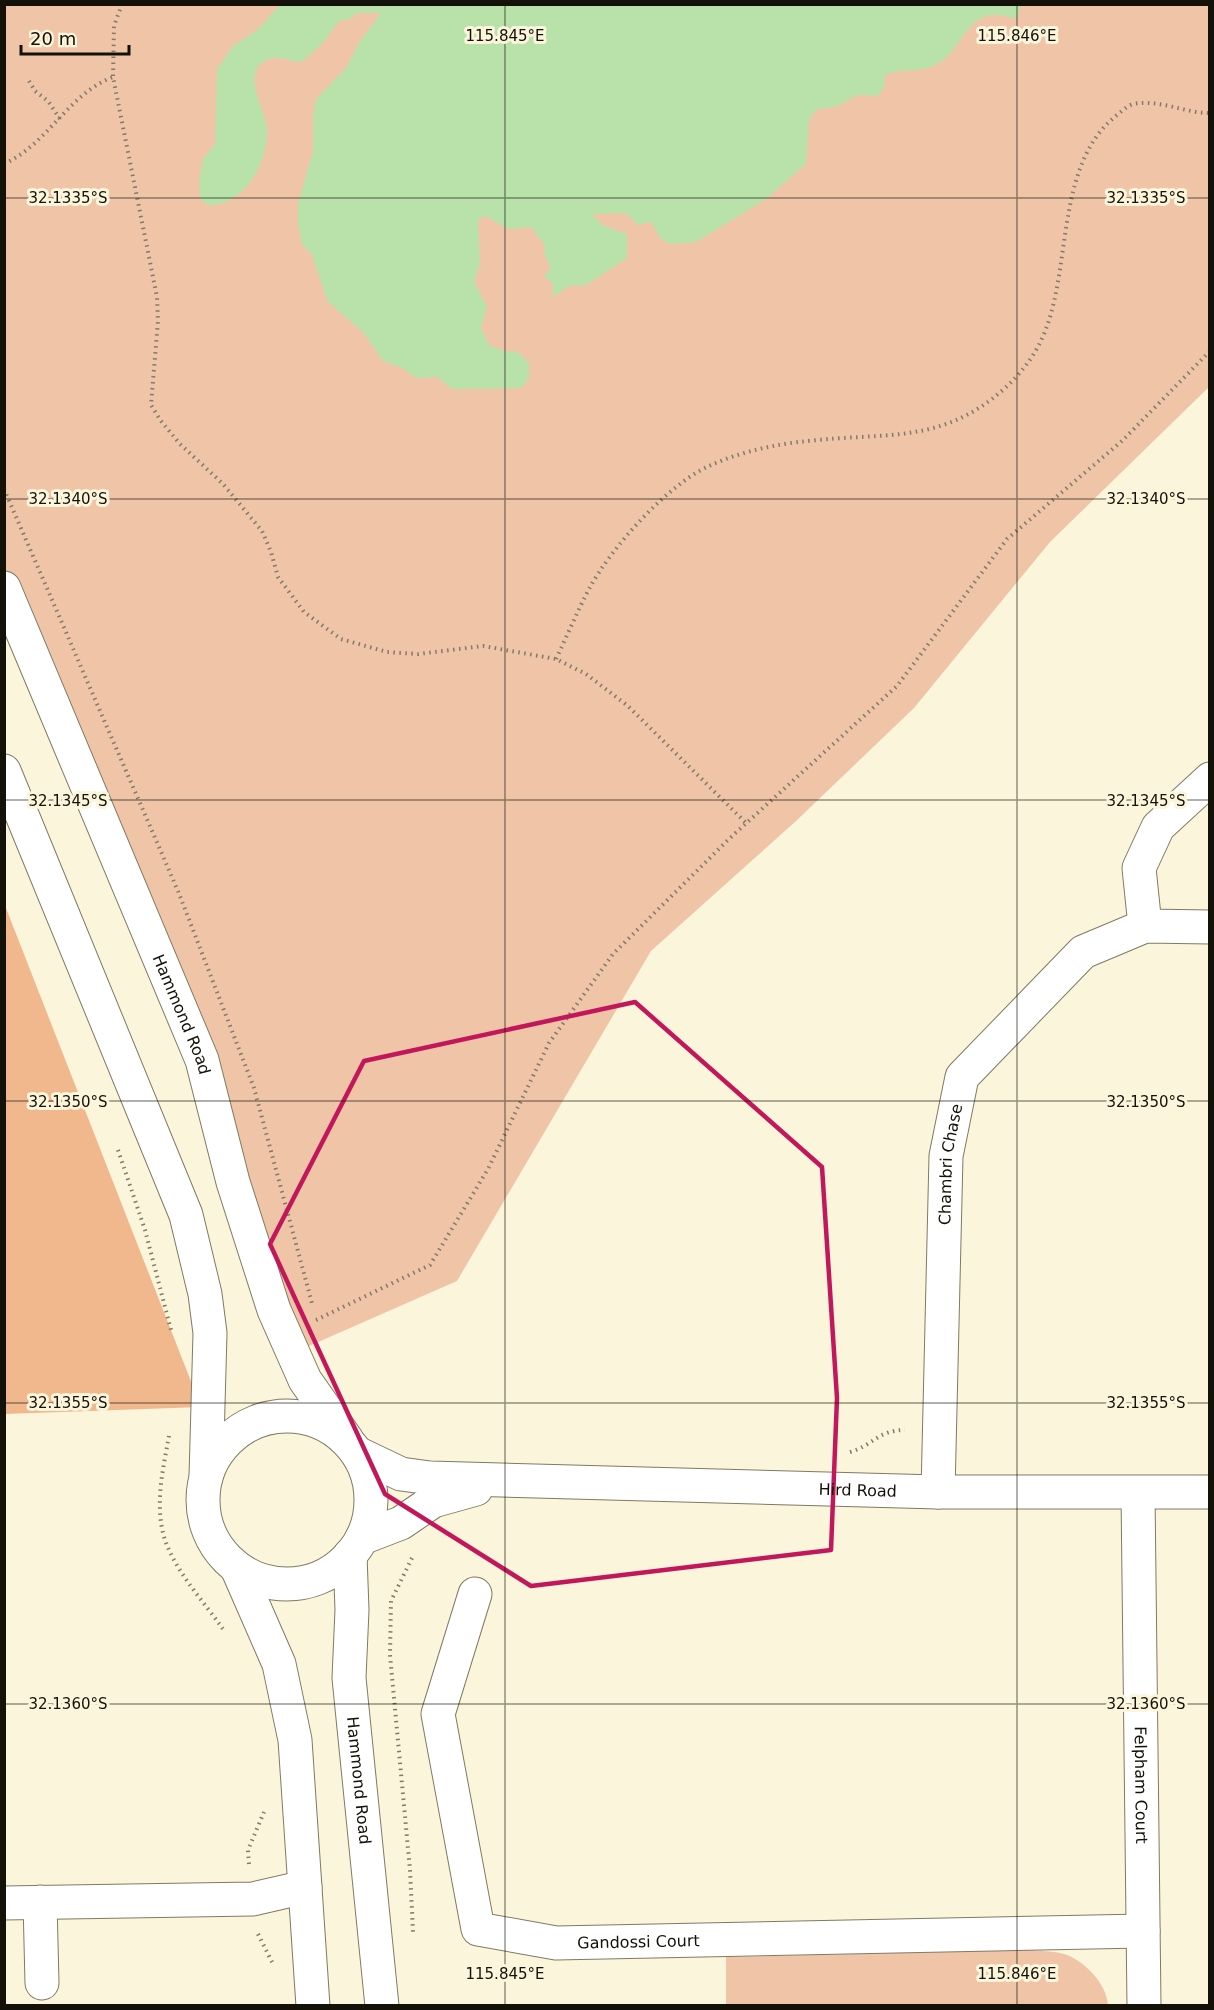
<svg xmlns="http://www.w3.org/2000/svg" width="1214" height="2010" font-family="'DejaVu Sans',sans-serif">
<rect width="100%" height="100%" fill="#fbf5db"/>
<!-- green -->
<path fill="#f0c5a7" d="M 5,5 L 1209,5 L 1209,387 L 1050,542 L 914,708 L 796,821 L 651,951 L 457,1281 L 300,1350 L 5,606 Z
M 1030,1950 C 1041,1951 1053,1951 1064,1954 C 1084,1960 1107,1984 1108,2005 L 726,2005 L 726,1957 Z"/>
<!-- forest -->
<path fill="#f2b88d" d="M 4,903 L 201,1407 L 5,1414 Z"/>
<!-- water -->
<path fill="#b8e2aa" d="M 280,5 L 280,4 L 1021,5 L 1016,19 C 965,0 966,51 935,65 C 920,73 901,68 885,75 L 884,87 L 878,96 L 857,95 L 838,106 L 816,110 L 809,120 L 806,164 L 766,199 L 696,242 L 670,244 L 661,239 L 651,222 L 638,225 L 626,213 L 592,214 L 604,226 L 627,234 L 627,258 L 586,285 L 569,286 L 553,297 L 553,284 L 544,276 L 551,268 L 545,255 L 544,244 L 531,227 L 507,229 L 486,216 L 478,220 L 480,263 L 474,282 L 487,306 L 481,328 L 489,345 L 504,351 L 518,352 L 529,363 L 529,378 L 521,388 L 452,389 L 437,377 L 416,378 L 402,368 L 383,361 L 363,332 L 328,302 L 312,255 L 302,244 L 298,224 L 298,203 L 313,152 L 313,115 L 316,99 L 346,68 L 360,41 L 381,13 L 357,13 L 350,19 L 339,21 L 322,44 L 302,62 C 291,62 276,54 266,60 C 239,76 268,111 267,132 C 267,165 243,207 207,205 L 200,198 L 199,181 L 203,159 L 215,144 L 217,69 L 233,46 L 257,30 Z"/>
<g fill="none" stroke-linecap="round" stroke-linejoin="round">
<defs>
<g id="street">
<path d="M 1145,926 L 1139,868 L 1158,827 L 1210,779"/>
<path id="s1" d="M 938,1492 L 946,1156 L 962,1077 L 1083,952 L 1145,926 L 1210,927"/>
<path id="s2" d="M 1138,1493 L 1144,2006"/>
<path id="s3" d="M 475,1594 L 438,1714 L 478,1929 L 556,1943 L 1143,1931"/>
<path d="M 40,1902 L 42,1983"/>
<path d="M 4,1903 L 253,1899 L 305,1887"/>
</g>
<g id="secondary">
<path id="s4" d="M 4,588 L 202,1060 L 233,1182 L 274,1310 L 305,1380 L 347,1440"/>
<path d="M 4,771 L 186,1215 L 205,1294 L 210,1333 L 206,1477"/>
<circle cx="287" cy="1500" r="84"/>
<path id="s5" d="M 357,1453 L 401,1474 L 430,1478 L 938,1492 L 1210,1492"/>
<path d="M 362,1538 L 401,1523 L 433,1501 L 476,1489"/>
<path id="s6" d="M 350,1555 L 352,1610 L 349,1678 L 382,2006"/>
<path d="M 237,1568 L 279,1664 L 295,1740 L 313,2006"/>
</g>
</defs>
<!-- street casing -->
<use href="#street" stroke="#7f7a63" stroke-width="35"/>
<!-- secondary casing -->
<use href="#secondary" stroke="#7f7a63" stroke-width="35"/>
<!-- path -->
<path stroke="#7f7b6a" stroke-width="4" stroke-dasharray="1.5 4.5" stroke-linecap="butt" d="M 122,4 L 114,26 L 113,77 L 157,297 L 158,321 L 151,405 L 161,421 L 180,444 L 223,484 L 262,531 L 271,552 L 278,577 L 304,612 L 341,639 L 387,652 L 418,654 L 483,646 L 556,659 L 586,674 L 628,706 L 746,823
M 29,81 L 35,91 L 48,101 L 60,119
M 4,164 C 48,144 68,94 113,77
M 4,489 L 178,891 L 254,1088 L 313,1307
M 556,659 C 567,636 577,612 589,589 C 611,548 667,485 709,466 C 739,452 776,444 808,441 C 884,432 941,445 1004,389 C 1023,372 1039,350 1047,326 C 1071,260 1057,162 1117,115 C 1122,111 1127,106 1133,104 C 1161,99 1183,113 1210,113
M 118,1150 L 145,1230 L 171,1330
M 316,1320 L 430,1265 L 488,1169 L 549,1043 L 613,954 L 730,838 L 897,686 L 1007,539 L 1122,441 L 1210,351
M 169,1436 C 163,1469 154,1506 165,1540 C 176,1572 204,1602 223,1629
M 850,1452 C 874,1445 878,1430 905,1430
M 412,1558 L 391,1601 L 390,1655 L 410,1870 L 413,1932
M 249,1864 L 248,1850 L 264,1812
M 258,1934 L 273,1964"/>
<!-- street -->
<use href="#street" stroke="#fff" stroke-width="33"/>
<!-- secondary -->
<use href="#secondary" stroke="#fff" stroke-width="33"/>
</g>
<!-- marked area -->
<path fill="none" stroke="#c2185b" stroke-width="4.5" stroke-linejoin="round" d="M 635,1002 L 822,1167 L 837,1398 L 831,1550 L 531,1586 L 385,1494 L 270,1244 L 364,1061 Z"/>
<!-- ticks -->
<path fill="none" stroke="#131108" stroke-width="1.5" stroke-opacity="0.45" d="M 505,4 L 505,2006M 1017,4 L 1017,2006M 4,198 L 1210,198M 4,499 L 1210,499M 4,800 L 1210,800M 4,1101 L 1210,1101M 4,1403 L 1210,1403M 4,1704 L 1210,1704M 4,2005 L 1210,2005"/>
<g text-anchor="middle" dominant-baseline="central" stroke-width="6" stroke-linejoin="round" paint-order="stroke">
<!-- street labels -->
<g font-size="16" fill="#131108" stroke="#fbf5db">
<text stroke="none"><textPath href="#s4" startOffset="462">Hammond Road</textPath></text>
<text stroke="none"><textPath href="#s1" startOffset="328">Chambri Chase</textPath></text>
<text stroke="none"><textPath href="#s5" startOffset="506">Hird Road</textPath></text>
<text stroke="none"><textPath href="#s6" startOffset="226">Hammond Road</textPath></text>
<text stroke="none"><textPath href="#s2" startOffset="292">Felpham Court</textPath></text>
<text stroke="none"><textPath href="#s3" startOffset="506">Gandossi Court</textPath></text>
</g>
</g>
<g font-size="15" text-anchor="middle" fill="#131108" stroke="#fbf5db" stroke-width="6" stroke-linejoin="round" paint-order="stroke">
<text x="505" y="41">115.845°E</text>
<text x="1017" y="41">115.846°E</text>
<text x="68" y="203">32.1335°S</text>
<text x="1146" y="203">32.1335°S</text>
<text x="68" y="504">32.1340°S</text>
<text x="1146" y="504">32.1340°S</text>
<text x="68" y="806">32.1345°S</text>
<text x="1146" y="806">32.1345°S</text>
<text x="68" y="1107">32.1350°S</text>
<text x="1146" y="1107">32.1350°S</text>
<text x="68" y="1408">32.1355°S</text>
<text x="1146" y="1408">32.1355°S</text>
<text x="68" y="1709">32.1360°S</text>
<text x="1146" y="1709">32.1360°S</text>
<text x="505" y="1979">115.845°E</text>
<text x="1017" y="1979">115.846°E</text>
</g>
<!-- border -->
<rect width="1214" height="2010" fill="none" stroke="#131108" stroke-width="12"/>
<!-- scale -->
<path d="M21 45v9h108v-9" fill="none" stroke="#131108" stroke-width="3"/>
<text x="30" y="45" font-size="18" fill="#131108" stroke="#fbf5db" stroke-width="4.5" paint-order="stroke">20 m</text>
</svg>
